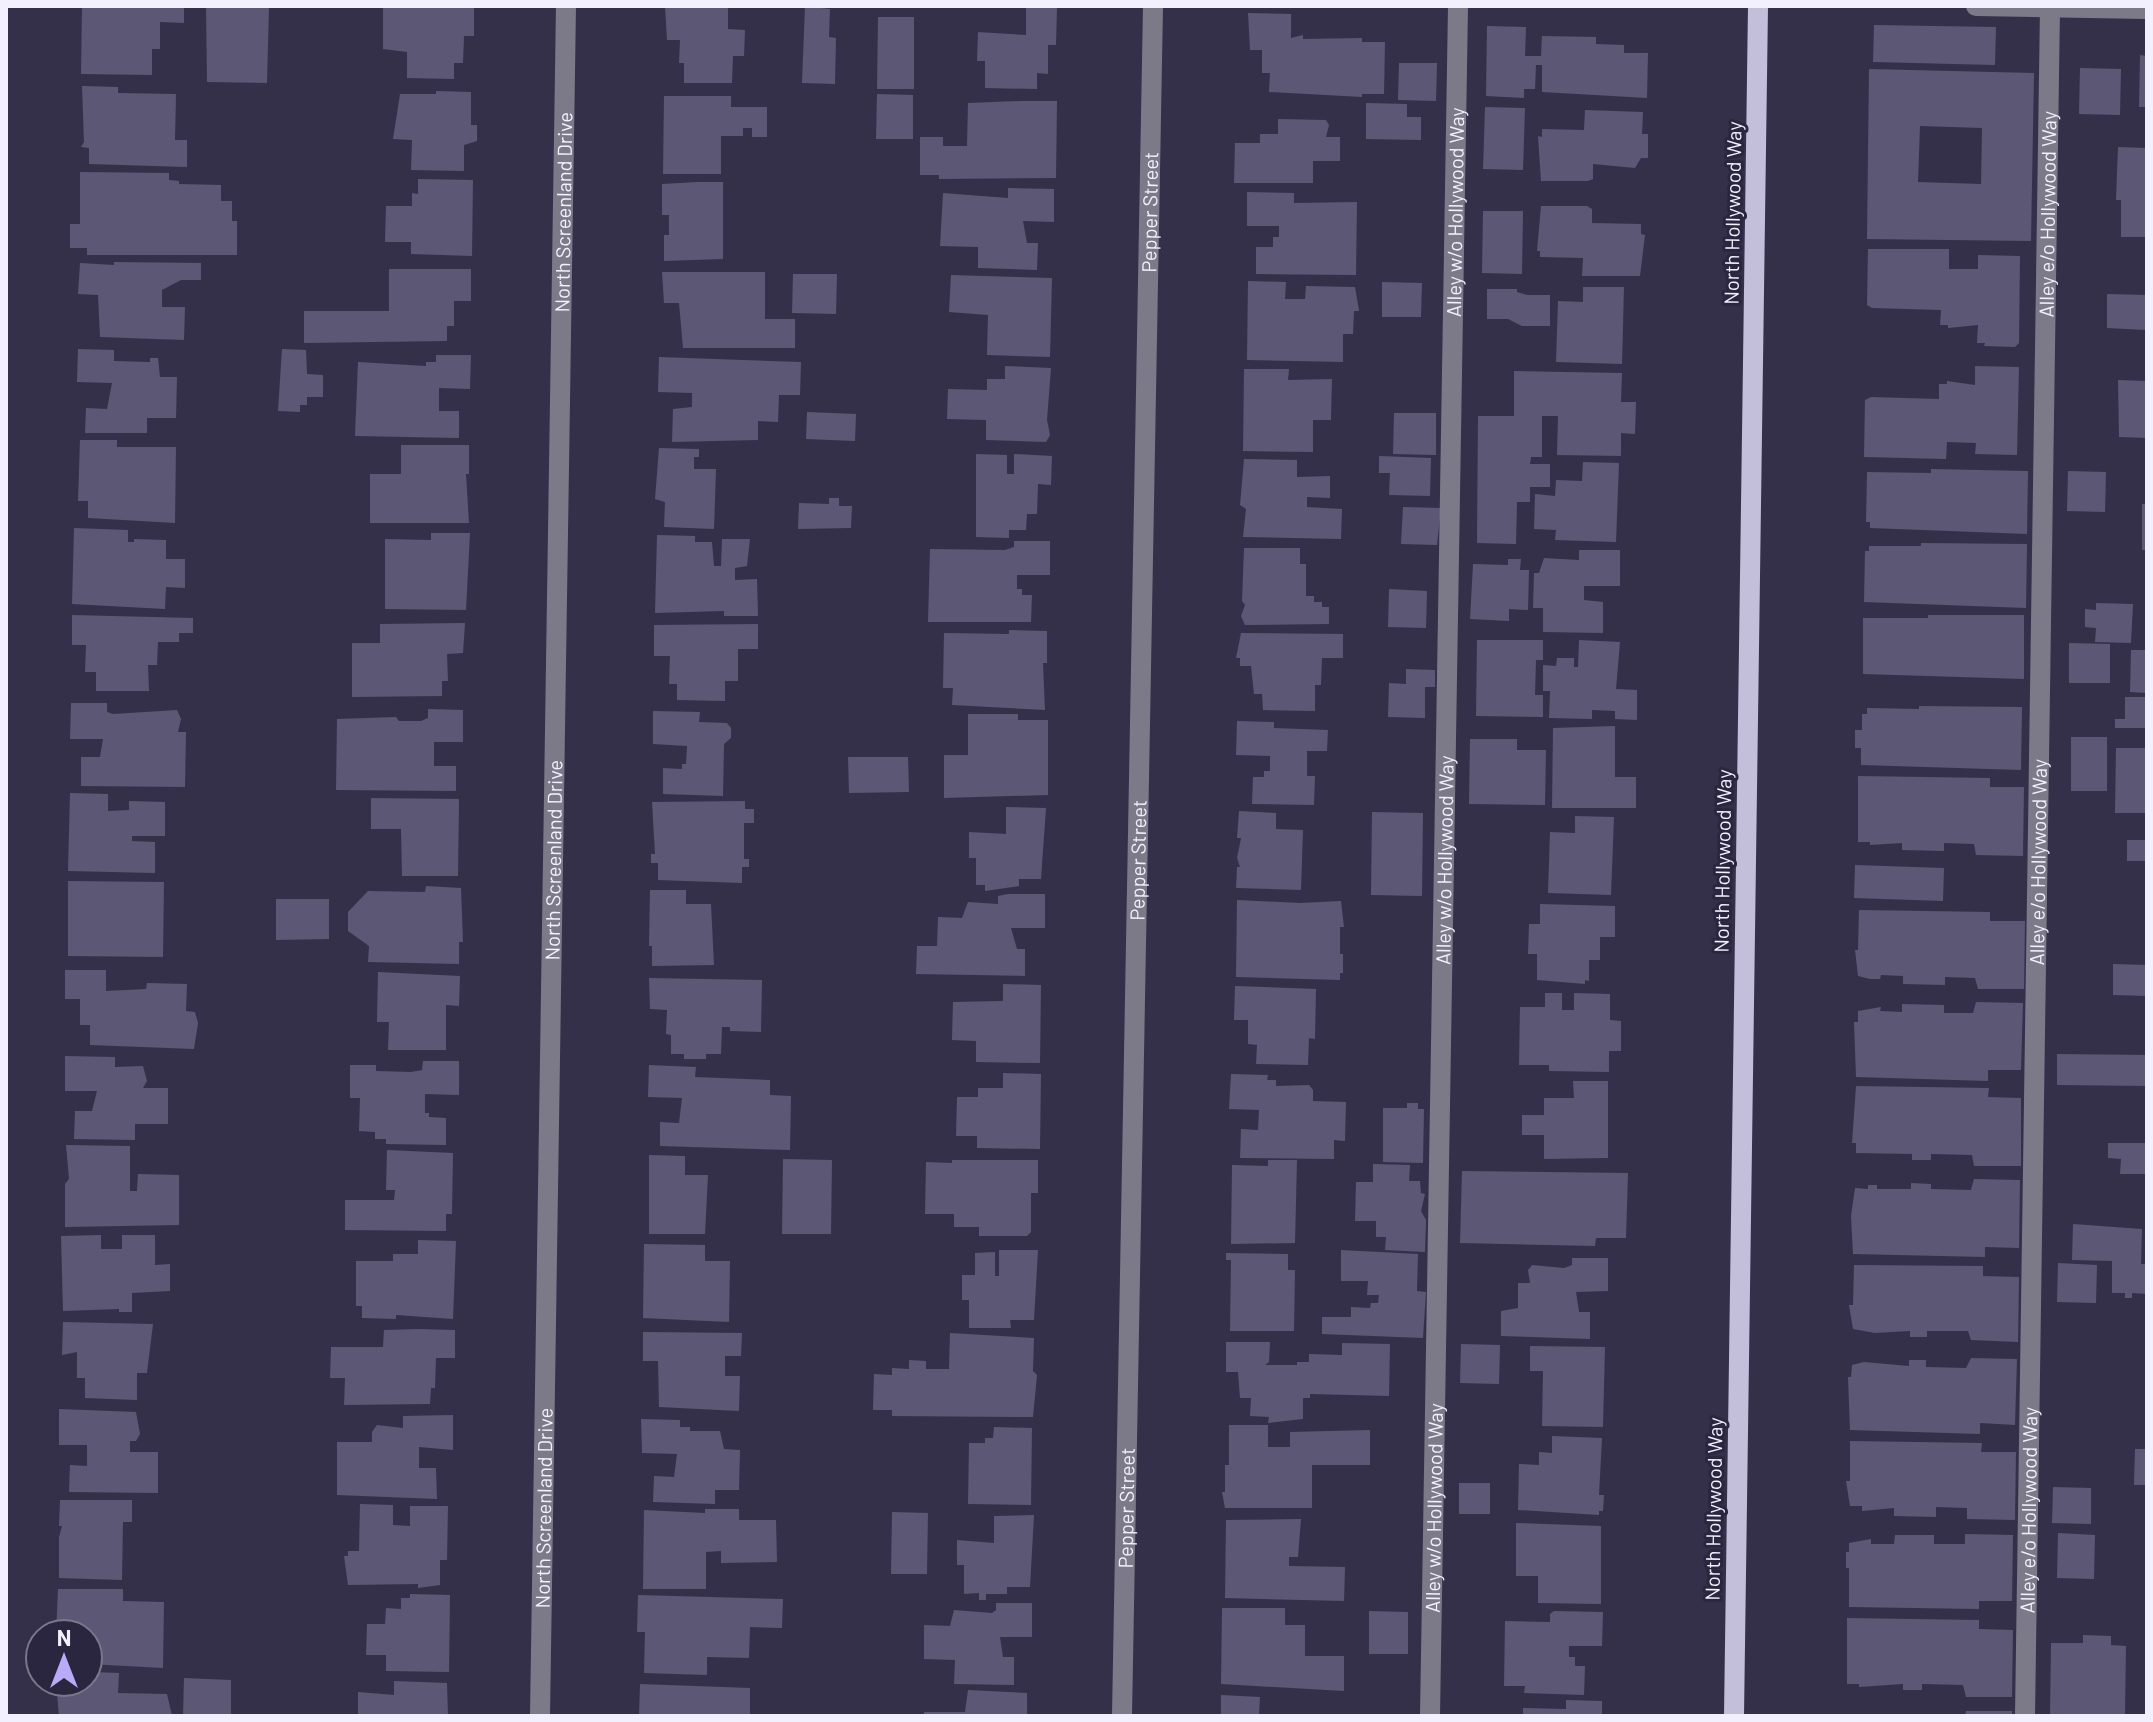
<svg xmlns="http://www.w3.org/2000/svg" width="2153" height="1722" font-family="Barlow,sans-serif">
<rect width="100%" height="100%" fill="#35304a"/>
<!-- building -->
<path fill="#5c5774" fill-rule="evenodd" d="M 82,6 L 184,6 L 184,23 L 160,22 L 160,49 L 152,49 L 152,75 L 81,74 Z
M 206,6 L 269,6 L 267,83 L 207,82 Z
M 383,6 L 474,6 L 474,36 L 464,36 L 463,63 L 454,63 L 454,79 L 407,78 L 407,52 L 383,49 Z
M 665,6 L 728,6 L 728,29 L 745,30 L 744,56 L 733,56 L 732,83 L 684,83 L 684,63 L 679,63 L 680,40 L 667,40 Z
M 805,6 L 830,9 L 829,37 L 836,38 L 835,84 L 802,83 Z
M 1026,6 L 1057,6 L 1056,45 L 1048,45 L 1048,74 L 1037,73 L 1037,89 L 985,88 L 985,61 L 977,61 L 978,32 L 1026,35 Z
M 1248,13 L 1291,14 L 1291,38 L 1303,35 L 1303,39 L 1362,38 L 1362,42 L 1385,42 L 1384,94 L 1362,94 L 1362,97 L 1269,92 L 1270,73 L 1262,73 L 1262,50 L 1250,50 Z
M 878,17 L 914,17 L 914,89 L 877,89 Z
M 1874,25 L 1996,27 L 1995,65 L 1873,62 Z
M 1487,26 L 1526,27 L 1525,56 L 1541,56 L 1542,36 L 1596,37 L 1596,44 L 1624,45 L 1624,53 L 1648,53 L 1647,98 L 1542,92 L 1542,65 L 1536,65 L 1535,89 L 1524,89 L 1524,98 L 1486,96 Z
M 2140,55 L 2147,56 L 2147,107 L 2139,107 Z
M 1399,63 L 1437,63 L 1436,101 L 1398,100 Z
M 2080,68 L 2121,69 L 2120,115 L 2079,114 Z
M 1869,69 L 2034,73 L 2031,241 L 1867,239 ZM 1920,126 L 1982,128 L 1981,184 L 1918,182 Z
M 82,86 L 118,87 L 118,93 L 176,94 L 175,140 L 187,140 L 187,167 L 89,164 L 89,148 L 81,147 L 84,142 Z
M 436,91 L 471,92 L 471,125 L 477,125 L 477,141 L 464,145 L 464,171 L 411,170 L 412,140 L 393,139 L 400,94 L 436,94 Z
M 877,94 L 913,95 L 913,139 L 876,139 Z
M 664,96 L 731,96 L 731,107 L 767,107 L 767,137 L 752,137 L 752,128 L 743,128 L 743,136 L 721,136 L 721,174 L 663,174 Z
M 1021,101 L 1057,101 L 1056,178 L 939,179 L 939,175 L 920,175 L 920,137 L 943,137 L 943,146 L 967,146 L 968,103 Z
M 1366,103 L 1407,104 L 1407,117 L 1421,117 L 1421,140 L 1366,139 Z
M 1485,107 L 1525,108 L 1523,170 L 1483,169 Z
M 1585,110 L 1643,112 L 1642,134 L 1648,134 L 1648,158 L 1641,158 L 1635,168 L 1593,164 L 1593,179 L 1588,181 L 1541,181 L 1538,136 L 1542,137 L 1542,129 L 1584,130 Z
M 1278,119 L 1326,120 L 1329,125 L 1326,137 L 1340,137 L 1340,161 L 1313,161 L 1313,183 L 1234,183 L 1235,143 L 1260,143 L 1260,134 L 1278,134 Z
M 2118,147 L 2147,148 L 2147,237 L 2121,237 L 2121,200 L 2116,200 Z
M 80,172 L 169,173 L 169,180 L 179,181 L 179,184 L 221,185 L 221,201 L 232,201 L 232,221 L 237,221 L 237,255 L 87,255 L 87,248 L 70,248 L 70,224 L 80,224 Z
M 418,179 L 473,180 L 472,256 L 411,254 L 411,242 L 385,242 L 386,206 L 412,206 L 412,193 L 418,194 Z
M 698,182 L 723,182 L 723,259 L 664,261 L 664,235 L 669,235 L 669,215 L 662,215 L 662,184 Z
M 1008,188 L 1054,189 L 1054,222 L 1023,221 L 1027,243 L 1038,243 L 1037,270 L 978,268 L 978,247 L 940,246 L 943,193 L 1008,198 Z
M 1247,192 L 1294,193 L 1294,203 L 1357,202 L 1356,275 L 1256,274 L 1256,247 L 1273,247 L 1273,237 L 1279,237 L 1279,226 L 1247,226 Z
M 1541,206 L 1587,206 L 1592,209 L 1592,223 L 1641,224 L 1641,234 L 1645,235 L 1640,276 L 1582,276 L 1583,258 L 1540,257 L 1540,251 L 1537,251 Z
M 1483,211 L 1523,211 L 1522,274 L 1482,273 Z
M 1868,249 L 1949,249 L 1949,269 L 1978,269 L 1978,255 L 2020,256 L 2019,343 L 2015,347 L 1984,346 L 1985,343 L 1977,343 L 1978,325 L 1948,328 L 1948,325 L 1940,325 L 1941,310 L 1872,308 L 1867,305 Z
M 114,262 L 201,263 L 201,280 L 181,280 L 162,290 L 162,307 L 185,307 L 184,340 L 100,337 L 98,295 L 78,294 L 80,263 L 114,265 Z
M 389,269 L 471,269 L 471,301 L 454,301 L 454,326 L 447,326 L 447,341 L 304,343 L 304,311 L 389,311 Z
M 662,272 L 765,272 L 765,319 L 795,319 L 795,348 L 683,348 L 679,303 L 664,303 Z
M 793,274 L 837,274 L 836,314 L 792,313 Z
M 951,275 L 1052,278 L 1050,357 L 987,355 L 988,315 L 949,312 Z
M 1248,281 L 1286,282 L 1285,299 L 1305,299 L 1306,286 L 1355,287 L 1359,311 L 1354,311 L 1353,334 L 1343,334 L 1343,362 L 1247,360 Z
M 1382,282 L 1422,283 L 1421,317 L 1382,317 Z
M 1583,287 L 1624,287 L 1622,364 L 1556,362 L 1558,301 L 1583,302 Z
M 1487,289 L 1517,289 L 1517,292 L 1527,295 L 1550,295 L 1550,326 L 1522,326 L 1508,319 L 1487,319 Z
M 2107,294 L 2147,295 L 2146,330 L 2107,328 Z
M 78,349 L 114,350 L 114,361 L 150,362 L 150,358 L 158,358 L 160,377 L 177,377 L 176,418 L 147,418 L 147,433 L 85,433 L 86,408 L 107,409 L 112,383 L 77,382 Z
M 282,349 L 306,350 L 307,374 L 323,375 L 323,397 L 307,397 L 307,405 L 300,405 L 300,412 L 278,411 Z
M 436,355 L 471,355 L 470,389 L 439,388 L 439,411 L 459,411 L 459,438 L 355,436 L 358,362 L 426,366 L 426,362 L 436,362 Z
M 659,357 L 801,362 L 800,395 L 779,395 L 778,422 L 758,421 L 758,440 L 672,442 L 673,409 L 692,407 L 692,393 L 658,392 Z
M 1005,366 L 1051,368 L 1047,420 L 1050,435 L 1046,442 L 986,440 L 986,420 L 947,419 L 948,389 L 987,390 L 987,379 L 1005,379 Z
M 1975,366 L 2019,367 L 2017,455 L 1975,454 L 1976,443 L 1947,442 L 1946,459 L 1864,457 L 1865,400 L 1871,397 L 1939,399 L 1939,384 L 1947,384 L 1947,381 L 1975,385 Z
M 1244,369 L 1289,369 L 1288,380 L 1332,379 L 1331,420 L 1313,420 L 1313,452 L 1243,451 Z
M 1514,371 L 1622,373 L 1621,402 L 1636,402 L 1635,434 L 1621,433 L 1621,456 L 1557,455 L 1558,416 L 1542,416 L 1542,457 L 1531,457 L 1530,464 L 1550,464 L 1550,487 L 1530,487 L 1530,502 L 1517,502 L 1516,544 L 1477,543 L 1478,416 L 1514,416 Z
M 2118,380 L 2147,381 L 2147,438 L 2119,437 Z
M 807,412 L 856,414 L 855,441 L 806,439 Z
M 1394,413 L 1436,413 L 1436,455 L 1393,454 Z
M 80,440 L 117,440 L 117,447 L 176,447 L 175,523 L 88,518 L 88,501 L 78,501 Z
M 401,445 L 469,445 L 469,474 L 466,474 L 469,523 L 370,523 L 370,474 L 401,474 Z
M 659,448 L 699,449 L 699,457 L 694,457 L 694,469 L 716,469 L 714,529 L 664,527 L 665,502 L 655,499 Z
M 976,454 L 1007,455 L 1007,474 L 1014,474 L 1014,454 L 1052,456 L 1051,485 L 1038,484 L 1037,514 L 1027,514 L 1026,530 L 1009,530 L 1009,538 L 976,537 Z
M 1379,456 L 1431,458 L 1430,496 L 1389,495 L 1390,473 L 1379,473 Z
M 1244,459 L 1297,460 L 1297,477 L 1330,476 L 1330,498 L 1307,497 L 1307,507 L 1342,509 L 1341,539 L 1243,537 L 1246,509 L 1240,505 Z
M 1583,462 L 1619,463 L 1616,542 L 1555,540 L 1556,530 L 1534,529 L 1535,494 L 1555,496 L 1556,480 L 1582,481 Z
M 1931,469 L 2028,471 L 2027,534 L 1870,528 L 1870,522 L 1866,522 L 1867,472 L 1931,473 Z
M 2068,471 L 2106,472 L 2105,512 L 2067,511 Z
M 829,498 L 839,498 L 839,506 L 852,506 L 851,528 L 798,529 L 799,503 L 829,504 Z
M 2142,504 L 2147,504 L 2147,550 L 2142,550 Z
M 1403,507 L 1441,508 L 1437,545 L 1401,544 Z
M 74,528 L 128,530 L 128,542 L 134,542 L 134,539 L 166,540 L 166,559 L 185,559 L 185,588 L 166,587 L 165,609 L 72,604 Z
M 431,533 L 470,533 L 466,610 L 385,609 L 385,539 L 431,540 Z
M 657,535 L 695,536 L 695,542 L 712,542 L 714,566 L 721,566 L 722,539 L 750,539 L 747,566 L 735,568 L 735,580 L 757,579 L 758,616 L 724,616 L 724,611 L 655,613 Z
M 1014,541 L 1050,541 L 1050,575 L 1017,575 L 1017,589 L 1022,589 L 1022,595 L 1032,595 L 1031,622 L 928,622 L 930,549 L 1005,550 L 1014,547 Z
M 1921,543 L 2027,544 L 2026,608 L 1864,602 L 1865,551 L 1869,551 L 1869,546 L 1921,546 Z
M 1244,548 L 1300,548 L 1300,564 L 1306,564 L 1306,596 L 1314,596 L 1314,602 L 1322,602 L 1322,607 L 1329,607 L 1329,624 L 1245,625 L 1241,616 L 1245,605 L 1242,601 Z
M 1579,550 L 1620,550 L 1620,586 L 1584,586 L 1584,600 L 1603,602 L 1603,633 L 1543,632 L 1543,608 L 1533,608 L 1534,573 L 1539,573 L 1544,558 L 1579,560 Z
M 1508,559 L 1521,559 L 1520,570 L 1529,570 L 1528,610 L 1509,609 L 1509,621 L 1470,619 L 1473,564 L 1508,565 Z
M 1389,589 L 1427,591 L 1426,628 L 1388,627 Z
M 2096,603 L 2133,604 L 2131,643 L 2095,642 L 2096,628 L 2085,627 L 2085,609 L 2096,610 Z
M 72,615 L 193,618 L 193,633 L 179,633 L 179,642 L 158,642 L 157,665 L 148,665 L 149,691 L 96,691 L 96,672 L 85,672 L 86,645 L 72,645 Z
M 1928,615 L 2024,615 L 2024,679 L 1863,674 L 1863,618 L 1928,618 Z
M 465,623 L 463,653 L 447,654 L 448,681 L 442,681 L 442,696 L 352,697 L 352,643 L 380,643 L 380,624 Z
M 758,624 L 758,649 L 738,649 L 738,681 L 725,681 L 725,701 L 677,700 L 677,684 L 669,684 L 670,656 L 654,656 L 654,625 Z
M 1009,630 L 1047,631 L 1047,663 L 1043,663 L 1045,710 L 952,705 L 953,688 L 943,688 L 944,633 L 1009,634 Z
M 1241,633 L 1343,634 L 1343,658 L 1322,658 L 1321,685 L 1315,685 L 1315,711 L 1263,710 L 1262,694 L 1254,694 L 1251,666 L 1240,666 L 1240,658 L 1236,658 Z
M 1477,640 L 1543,640 L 1543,660 L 1536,660 L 1535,695 L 1543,695 L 1543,717 L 1476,716 Z
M 1579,640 L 1620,642 L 1616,689 L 1637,690 L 1637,720 L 1615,719 L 1615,711 L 1592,710 L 1592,719 L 1549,718 L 1550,691 L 1543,691 L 1543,665 L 1556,666 L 1557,658 L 1574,658 L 1574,667 L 1578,667 Z
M 2069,643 L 2110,644 L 2110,683 L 2069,683 Z
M 2131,650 L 2147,650 L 2147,693 L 2130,692 Z
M 1406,669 L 1435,670 L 1435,687 L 1425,687 L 1425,718 L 1388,717 L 1389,683 L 1406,684 Z
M 2125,697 L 2147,697 L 2147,728 L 2115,728 L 2115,719 L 2125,719 Z
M 71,703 L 107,703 L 107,712 L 113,714 L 177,710 L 181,719 L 178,732 L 186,732 L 185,787 L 81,786 L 81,757 L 100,757 L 103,739 L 70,739 Z
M 1919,706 L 2022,707 L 2021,770 L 1861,765 L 1861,748 L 1855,748 L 1855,730 L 1862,730 L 1862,714 L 1867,714 L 1867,708 L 1919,709 Z
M 428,709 L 463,710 L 463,742 L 434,742 L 434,766 L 456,766 L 456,791 L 336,790 L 337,719 L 396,717 L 399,721 L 421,721 L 428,718 Z
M 653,711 L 700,712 L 699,722 L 727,723 L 731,728 L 731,738 L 724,744 L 723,796 L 663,794 L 663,768 L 682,769 L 682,764 L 686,764 L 687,746 L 653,744 Z
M 968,714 L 1018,714 L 1018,720 L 1048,720 L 1048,795 L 944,798 L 944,755 L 968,755 Z
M 1237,721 L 1274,722 L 1274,728 L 1328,730 L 1327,751 L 1307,751 L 1307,776 L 1315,776 L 1314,805 L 1252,804 L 1253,777 L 1264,777 L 1264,771 L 1270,771 L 1270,756 L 1236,755 Z
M 1615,726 L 1615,777 L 1636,777 L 1636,808 L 1552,808 L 1553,728 Z
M 2071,737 L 2107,737 L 2107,791 L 2071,791 Z
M 1470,739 L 1517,739 L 1517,750 L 1546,750 L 1545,805 L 1469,804 Z
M 2116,748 L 2147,748 L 2147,813 L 2115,813 Z
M 848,757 L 908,757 L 909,792 L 849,793 Z
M 1858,776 L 1990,778 L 1990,787 L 2024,787 L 2023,856 L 1976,855 L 1974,844 L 1944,843 L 1944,851 L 1902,850 L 1902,843 L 1870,845 L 1870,842 L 1858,842 Z
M 70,793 L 108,794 L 108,811 L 129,810 L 129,801 L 165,802 L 165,836 L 132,836 L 132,841 L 155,842 L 155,873 L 68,871 Z
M 371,798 L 459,799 L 458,876 L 402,876 L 401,829 L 371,829 Z
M 745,801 L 745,809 L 754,809 L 754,823 L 744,823 L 744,859 L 749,859 L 749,867 L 742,867 L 742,883 L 658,880 L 658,863 L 651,863 L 651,854 L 655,854 L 652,802 Z
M 1006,807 L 1046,808 L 1041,879 L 1019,879 L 1019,886 L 985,891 L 985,885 L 976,885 L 976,858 L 969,858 L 969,832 L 1006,834 Z
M 1239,811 L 1276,813 L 1276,829 L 1303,830 L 1301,890 L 1236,888 L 1237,867 L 1240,867 L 1237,858 L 1241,838 L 1237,838 Z
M 1372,812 L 1423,813 L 1422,896 L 1371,895 Z
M 1575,816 L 1614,817 L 1611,895 L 1548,893 L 1550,832 L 1575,833 Z
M 2127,840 L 2147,840 L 2147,861 L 2127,861 Z
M 1855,865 L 1944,868 L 1943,901 L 1854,898 Z
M 68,881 L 164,882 L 163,957 L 68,956 Z
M 426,886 L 461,888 L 463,942 L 459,942 L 459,964 L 368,962 L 369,946 L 348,931 L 348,912 L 368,891 L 425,892 Z
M 650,890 L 686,890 L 686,904 L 711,904 L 714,965 L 652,966 L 652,946 L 649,946 Z
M 1008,894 L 1045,894 L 1045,928 L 1011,928 L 1017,949 L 1025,949 L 1025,976 L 916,974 L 917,946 L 937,946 L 938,917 L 962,918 L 968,902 L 998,904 L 998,896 Z
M 276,899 L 329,899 L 329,939 L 276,940 Z
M 1237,900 L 1300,903 L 1341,901 L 1344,927 L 1340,927 L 1340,954 L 1343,954 L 1343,973 L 1340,973 L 1340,980 L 1236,977 Z
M 1540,904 L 1615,906 L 1615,937 L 1600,937 L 1600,960 L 1589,960 L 1589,981 L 1585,980 L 1585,984 L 1537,980 L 1537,954 L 1528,954 L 1529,924 L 1540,924 Z
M 1859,910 L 1990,912 L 1990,921 L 2025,921 L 2024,989 L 1978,989 L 1975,978 L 1945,977 L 1945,985 L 1903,984 L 1903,976 L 1881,975 L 1880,979 L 1870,979 L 1858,976 L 1855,950 L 1858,950 Z
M 2113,964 L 2147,965 L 2147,996 L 2113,995 Z
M 65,970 L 106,970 L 106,991 L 146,989 L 147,983 L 187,984 L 186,1011 L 195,1012 L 198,1023 L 194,1049 L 90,1045 L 90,1025 L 80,1025 L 80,999 L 65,999 Z
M 378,972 L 460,976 L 459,1006 L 446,1005 L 446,1050 L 388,1050 L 389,1022 L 377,1022 Z
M 649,978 L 762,980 L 761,1032 L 730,1031 L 730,1027 L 722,1027 L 721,1054 L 706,1054 L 706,1059 L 684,1059 L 684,1054 L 671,1054 L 671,1035 L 666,1034 L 667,1010 L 650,1009 Z
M 1003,984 L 1041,985 L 1040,1063 L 976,1062 L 976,1041 L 952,1040 L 953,1002 L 1003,1001 Z
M 1235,986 L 1316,989 L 1315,1039 L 1309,1038 L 1308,1065 L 1256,1064 L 1257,1045 L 1248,1044 L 1248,1020 L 1234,1020 Z
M 1545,993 L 1562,993 L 1562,1010 L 1574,1010 L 1574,993 L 1610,994 L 1610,1020 L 1621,1021 L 1621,1051 L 1609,1051 L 1609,1072 L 1549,1071 L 1549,1065 L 1519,1065 L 1520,1007 L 1545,1007 Z
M 1976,1002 L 2023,1003 L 2021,1070 L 1988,1070 L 1988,1081 L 1856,1077 L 1854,1022 L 1858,1022 L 1858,1011 L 1881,1007 L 1880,1011 L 1902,1012 L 1902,1004 L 1944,1005 L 1944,1013 L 1973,1013 Z
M 2057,1054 L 2147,1055 L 2147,1086 L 2057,1085 Z
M 65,1056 L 115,1057 L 115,1067 L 143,1066 L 147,1081 L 143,1088 L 168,1088 L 168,1124 L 135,1124 L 135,1140 L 74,1139 L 75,1111 L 92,1111 L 97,1091 L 65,1091 Z
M 423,1061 L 459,1061 L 459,1095 L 425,1094 L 425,1113 L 429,1113 L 429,1117 L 446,1118 L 446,1145 L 386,1144 L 386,1139 L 375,1139 L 375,1132 L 359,1131 L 360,1098 L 350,1098 L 350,1065 L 376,1065 L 376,1071 L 411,1072 L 422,1070 Z
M 649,1065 L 696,1067 L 695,1077 L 770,1080 L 770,1095 L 791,1096 L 790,1150 L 660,1146 L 660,1122 L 679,1123 L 682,1098 L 648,1097 Z
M 1003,1073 L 1041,1074 L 1040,1149 L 977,1148 L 977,1136 L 956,1136 L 957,1097 L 978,1097 L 978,1088 L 1003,1088 Z
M 1231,1074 L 1268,1075 L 1267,1080 L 1276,1080 L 1276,1086 L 1309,1085 L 1313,1090 L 1313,1101 L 1346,1102 L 1345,1141 L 1334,1140 L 1334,1159 L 1240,1158 L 1241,1129 L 1258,1130 L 1259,1110 L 1229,1109 Z
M 1573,1081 L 1608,1081 L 1608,1158 L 1544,1159 L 1544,1135 L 1522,1135 L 1522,1115 L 1544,1115 L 1544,1098 L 1574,1098 Z
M 1856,1086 L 1989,1088 L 1988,1097 L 2021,1098 L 2021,1166 L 1974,1166 L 1972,1155 L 1931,1154 L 1931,1160 L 1912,1160 L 1912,1154 L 1856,1153 L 1856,1143 L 1852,1143 Z
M 1407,1103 L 1418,1103 L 1418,1109 L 1424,1109 L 1423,1163 L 1383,1162 L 1383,1108 L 1407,1108 Z
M 2108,1143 L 2147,1143 L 2147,1174 L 2120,1174 L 2121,1159 L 2108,1158 Z
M 66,1145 L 130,1146 L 130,1191 L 137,1191 L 138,1174 L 179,1175 L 179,1225 L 65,1227 L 65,1184 L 69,1179 Z
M 387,1150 L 453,1153 L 452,1214 L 446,1214 L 446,1231 L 345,1230 L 345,1200 L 394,1200 L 395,1190 L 386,1190 Z
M 649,1155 L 685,1156 L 685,1175 L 708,1175 L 705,1234 L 649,1234 Z
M 783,1159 L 832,1160 L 831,1234 L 782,1234 Z
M 952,1160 L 1038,1160 L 1038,1193 L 1031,1193 L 1031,1232 L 1027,1236 L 979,1236 L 979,1227 L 954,1227 L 954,1214 L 925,1214 L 926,1162 L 952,1163 Z
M 1268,1160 L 1297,1160 L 1295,1243 L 1231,1244 L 1232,1165 L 1268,1166 Z
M 1373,1164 L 1410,1165 L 1409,1181 L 1420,1181 L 1421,1193 L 1425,1194 L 1421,1211 L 1426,1220 L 1425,1252 L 1385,1250 L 1386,1237 L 1376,1237 L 1376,1221 L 1355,1221 L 1356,1182 L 1373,1182 Z
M 1462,1171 L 1628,1173 L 1626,1238 L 1596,1238 L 1595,1246 L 1460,1243 Z
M 1974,1179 L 2020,1180 L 2019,1248 L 1985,1247 L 1985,1257 L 1853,1254 L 1851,1216 L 1855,1188 L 1868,1189 L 1868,1185 L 1877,1185 L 1877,1189 L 1911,1189 L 1911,1183 L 1931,1184 L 1931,1189 L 1971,1190 Z
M 2073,1224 L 2142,1229 L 2141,1264 L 2147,1264 L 2147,1294 L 2132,1293 L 2132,1298 L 2125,1298 L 2125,1293 L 2112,1293 L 2112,1261 L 2072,1260 Z
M 101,1235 L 101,1249 L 122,1249 L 122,1235 L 155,1235 L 155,1265 L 170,1264 L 170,1291 L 132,1293 L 132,1312 L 119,1312 L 119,1309 L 63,1311 L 61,1236 Z
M 418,1240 L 456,1241 L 453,1319 L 396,1315 L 396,1319 L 362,1318 L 362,1306 L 356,1306 L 356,1261 L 393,1261 L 393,1254 L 418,1254 Z
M 644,1244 L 705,1245 L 705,1261 L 730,1261 L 729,1322 L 643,1318 Z
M 999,1250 L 1038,1250 L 1034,1320 L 1010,1320 L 1011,1328 L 969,1328 L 969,1300 L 962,1300 L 962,1275 L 975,1275 L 975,1253 L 995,1252 L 995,1276 L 999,1276 Z
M 1341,1250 L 1418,1254 L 1417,1291 L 1426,1292 L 1423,1338 L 1322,1334 L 1322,1317 L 1351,1317 L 1351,1307 L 1370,1308 L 1371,1303 L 1378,1303 L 1379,1295 L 1367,1295 L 1368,1281 L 1341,1281 Z
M 1226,1253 L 1288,1254 L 1288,1270 L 1295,1270 L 1294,1331 L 1230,1331 L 1231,1260 L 1226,1260 Z
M 1572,1258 L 1608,1258 L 1608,1291 L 1576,1292 L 1579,1312 L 1590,1312 L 1590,1339 L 1501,1336 L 1501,1311 L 1518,1308 L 1518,1283 L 1530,1283 L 1528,1270 L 1532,1265 L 1564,1268 L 1572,1265 Z
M 2058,1263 L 2097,1265 L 2096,1303 L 2057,1302 Z
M 1854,1265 L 1983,1266 L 1983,1276 L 2019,1277 L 2018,1342 L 1971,1340 L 1968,1331 L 1927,1331 L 1927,1337 L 1910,1337 L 1910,1331 L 1875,1333 L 1853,1329 L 1849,1305 L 1853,1305 Z
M 63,1322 L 153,1324 L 147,1373 L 137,1373 L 137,1400 L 85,1398 L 85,1378 L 77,1378 L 77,1352 L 62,1355 Z
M 418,1329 L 455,1330 L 455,1358 L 436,1358 L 435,1388 L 431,1388 L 430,1404 L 344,1405 L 345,1378 L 330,1378 L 331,1347 L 383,1347 L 384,1330 Z
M 643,1332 L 742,1333 L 741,1356 L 725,1356 L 725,1376 L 740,1376 L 739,1411 L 659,1407 L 658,1361 L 643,1361 Z
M 950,1333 L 1034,1338 L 1033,1371 L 1037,1375 L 1033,1417 L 892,1416 L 892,1410 L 873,1410 L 874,1374 L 892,1375 L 892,1368 L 909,1369 L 909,1360 L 926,1361 L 926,1369 L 949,1369 Z
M 1226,1342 L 1270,1342 L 1269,1362 L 1265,1365 L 1297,1365 L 1297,1362 L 1309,1362 L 1309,1354 L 1342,1355 L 1342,1343 L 1390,1344 L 1389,1396 L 1310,1394 L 1310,1398 L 1303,1398 L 1303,1419 L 1268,1423 L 1269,1417 L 1250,1416 L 1251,1398 L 1240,1398 L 1238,1372 L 1226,1372 Z
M 1461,1344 L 1500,1345 L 1499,1384 L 1460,1383 Z
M 1530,1346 L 1605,1347 L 1603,1427 L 1542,1426 L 1543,1371 L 1530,1371 Z
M 1971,1358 L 2017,1359 L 2015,1425 L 1980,1423 L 1980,1434 L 1850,1430 L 1848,1377 L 1851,1377 L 1852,1365 L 1864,1362 L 1909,1366 L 1909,1360 L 1926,1360 L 1926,1367 L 1966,1368 Z
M 59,1409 L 136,1412 L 140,1434 L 136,1441 L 130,1441 L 130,1452 L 158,1452 L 158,1493 L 69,1492 L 70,1465 L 87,1466 L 87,1445 L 59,1445 Z
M 453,1415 L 453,1450 L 419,1447 L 419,1468 L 436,1468 L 437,1499 L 337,1495 L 337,1442 L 372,1442 L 372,1432 L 377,1425 L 403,1428 L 403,1416 Z
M 641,1419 L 680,1420 L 680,1427 L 690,1427 L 690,1431 L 720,1431 L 724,1449 L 740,1450 L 739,1490 L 715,1490 L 715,1504 L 653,1502 L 654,1476 L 674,1477 L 677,1454 L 642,1453 Z
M 1229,1425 L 1268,1425 L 1268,1447 L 1290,1447 L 1290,1432 L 1370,1430 L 1370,1465 L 1312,1465 L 1312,1508 L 1225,1508 L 1222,1492 L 1225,1492 L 1225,1465 L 1229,1465 Z
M 994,1427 L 1032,1428 L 1031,1505 L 968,1504 L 969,1443 L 985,1443 L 985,1438 L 993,1438 Z
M 1552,1436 L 1602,1438 L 1599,1495 L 1604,1495 L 1603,1511 L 1599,1511 L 1599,1515 L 1518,1510 L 1519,1464 L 1539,1465 L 1539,1452 L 1552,1453 Z
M 1850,1441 L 1982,1443 L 1981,1452 L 2016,1452 L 2015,1520 L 1967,1519 L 1967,1508 L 1936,1507 L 1936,1517 L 1894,1516 L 1894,1508 L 1862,1511 L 1862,1506 L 1850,1506 L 1846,1481 L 1850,1481 Z
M 2135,1449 L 2147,1449 L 2147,1485 L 2134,1485 Z
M 1459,1483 L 1490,1483 L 1490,1514 L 1459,1514 Z
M 2053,1487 L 2091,1488 L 2091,1524 L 2052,1523 Z
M 60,1500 L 132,1500 L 132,1522 L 123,1522 L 122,1580 L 59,1578 L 59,1537 L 62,1526 L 59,1526 Z
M 360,1504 L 393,1505 L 393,1525 L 410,1526 L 410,1506 L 448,1506 L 447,1560 L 440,1560 L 440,1585 L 418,1588 L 418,1584 L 348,1585 L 344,1556 L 348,1556 L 348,1551 L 359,1551 Z
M 705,1509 L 739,1509 L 739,1520 L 776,1520 L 777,1562 L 721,1563 L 721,1551 L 706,1552 L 706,1589 L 643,1589 L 644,1510 L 705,1513 Z
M 892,1512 L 928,1513 L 927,1574 L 891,1574 Z
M 1034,1515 L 1030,1587 L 1007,1587 L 1007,1594 L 986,1594 L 986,1600 L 979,1600 L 979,1593 L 964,1594 L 964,1565 L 957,1565 L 957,1540 L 994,1543 L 994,1516 Z
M 1301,1519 L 1298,1557 L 1289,1557 L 1289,1566 L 1345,1567 L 1344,1601 L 1225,1598 L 1226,1520 Z
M 1516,1523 L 1601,1526 L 1601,1604 L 1538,1603 L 1538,1576 L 1516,1576 Z
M 2058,1533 L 2095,1535 L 2094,1579 L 2057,1578 Z
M 1965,1534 L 2013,1535 L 2012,1601 L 1979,1601 L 1979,1609 L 1849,1607 L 1849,1568 L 1846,1568 L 1846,1552 L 1849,1552 L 1849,1543 L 1871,1539 L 1871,1544 L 1894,1544 L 1895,1535 L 1934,1535 L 1934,1544 L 1965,1544 Z
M 58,1589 L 123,1589 L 123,1601 L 164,1602 L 163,1668 L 88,1664 L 88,1634 L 56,1634 Z
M 410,1594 L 450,1595 L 449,1672 L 386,1671 L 386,1655 L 366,1655 L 367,1624 L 385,1624 L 386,1608 L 401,1609 L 401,1598 L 410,1598 Z
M 638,1595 L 783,1599 L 782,1628 L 750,1627 L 749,1658 L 707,1657 L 707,1675 L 644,1673 L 645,1632 L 637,1632 Z
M 996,1603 L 1032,1603 L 1032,1637 L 1000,1637 L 1003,1657 L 1014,1657 L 1014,1685 L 954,1684 L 955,1660 L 924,1659 L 924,1625 L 950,1626 L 954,1610 L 992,1613 L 996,1610 Z
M 1222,1608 L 1285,1608 L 1285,1625 L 1305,1625 L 1305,1656 L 1344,1656 L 1344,1691 L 1221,1684 Z
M 1369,1611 L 1408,1612 L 1408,1654 L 1369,1654 Z
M 1554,1611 L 1603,1612 L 1602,1646 L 1569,1646 L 1569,1657 L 1575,1657 L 1575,1666 L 1585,1666 L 1584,1695 L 1524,1693 L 1525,1686 L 1504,1686 L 1505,1621 L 1550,1622 L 1550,1614 Z
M 1847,1618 L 1979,1620 L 1979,1629 L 2013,1630 L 2012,1697 L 1966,1697 L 1963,1685 L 1922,1684 L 1922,1690 L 1903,1690 L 1903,1684 L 1859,1687 L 1859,1684 L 1847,1684 Z
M 2083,1635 L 2111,1636 L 2111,1645 L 2126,1646 L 2125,1716 L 2050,1716 L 2051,1643 L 2083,1643 Z
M 93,1672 L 119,1673 L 118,1693 L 167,1694 L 172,1716 L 59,1716 L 56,1682 L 88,1682 Z
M 184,1678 L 231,1680 L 231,1716 L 183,1716 Z
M 394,1681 L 447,1683 L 448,1716 L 358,1716 L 358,1692 L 394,1695 Z
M 640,1684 L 750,1688 L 750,1716 L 639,1716 Z
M 968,1690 L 1027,1693 L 1027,1716 L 924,1716 L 924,1712 L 965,1712 Z
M 1221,1695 L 1260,1697 L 1259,1716 L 1221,1716 Z
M 1566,1700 L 1602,1701 L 1602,1716 L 1523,1716 L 1523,1708 L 1566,1709 Z
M 1966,1711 L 2012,1711 L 2012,1716 L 1965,1716 Z"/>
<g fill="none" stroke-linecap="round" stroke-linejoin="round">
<!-- minor -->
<g stroke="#7c7a88" stroke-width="20">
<path d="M 1976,6 L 2147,9"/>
<path id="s1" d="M 540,1716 L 566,6"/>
<path id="s2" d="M 1122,1716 L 1153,6"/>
<path id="s3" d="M 1430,1716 L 1458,6"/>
<path id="s4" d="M 2025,1716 L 2050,7"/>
</g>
<!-- major -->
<path stroke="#c3bfdb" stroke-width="20" d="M 1734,1716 L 1758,6"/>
</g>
<g text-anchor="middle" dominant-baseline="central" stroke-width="6" stroke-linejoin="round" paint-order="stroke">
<!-- street labels -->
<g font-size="20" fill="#f2f0fe" stroke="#2b263f">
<text stroke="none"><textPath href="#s1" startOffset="1504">North Screenland Drive</textPath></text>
<text stroke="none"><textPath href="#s2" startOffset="1504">Pepper Street</textPath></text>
<text stroke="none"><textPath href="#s3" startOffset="1504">Alley w/o Hollywood Way</textPath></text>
<text transform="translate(1732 213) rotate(-89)">North Hollywood Way</text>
<text stroke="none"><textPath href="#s4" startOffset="1502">Alley e/o Hollywood Way</textPath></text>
<text stroke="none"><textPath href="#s1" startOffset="856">North Screenland Drive</textPath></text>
<text stroke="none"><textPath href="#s2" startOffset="856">Pepper Street</textPath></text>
<text stroke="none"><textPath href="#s3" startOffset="856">Alley w/o Hollywood Way</textPath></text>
<text transform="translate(1722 861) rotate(-89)">North Hollywood Way</text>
<text stroke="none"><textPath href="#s4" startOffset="854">Alley e/o Hollywood Way</textPath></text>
<text stroke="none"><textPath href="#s1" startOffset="208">North Screenland Drive</textPath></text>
<text stroke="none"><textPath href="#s2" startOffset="208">Pepper Street</textPath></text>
<text stroke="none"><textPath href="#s3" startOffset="208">Alley w/o Hollywood Way</textPath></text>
<text transform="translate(1713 1509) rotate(-89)">North Hollywood Way</text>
<text stroke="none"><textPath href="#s4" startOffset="206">Alley e/o Hollywood Way</textPath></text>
</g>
</g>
<!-- border -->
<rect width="2153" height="1722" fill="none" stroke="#f2f0fe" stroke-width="16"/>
<!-- north arrow -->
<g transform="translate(64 1658)"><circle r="38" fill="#2b263f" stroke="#7b778b" stroke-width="2"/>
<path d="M0-6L14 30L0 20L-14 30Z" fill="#baaaf7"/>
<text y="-12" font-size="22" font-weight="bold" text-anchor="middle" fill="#f2f0fe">N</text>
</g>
</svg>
